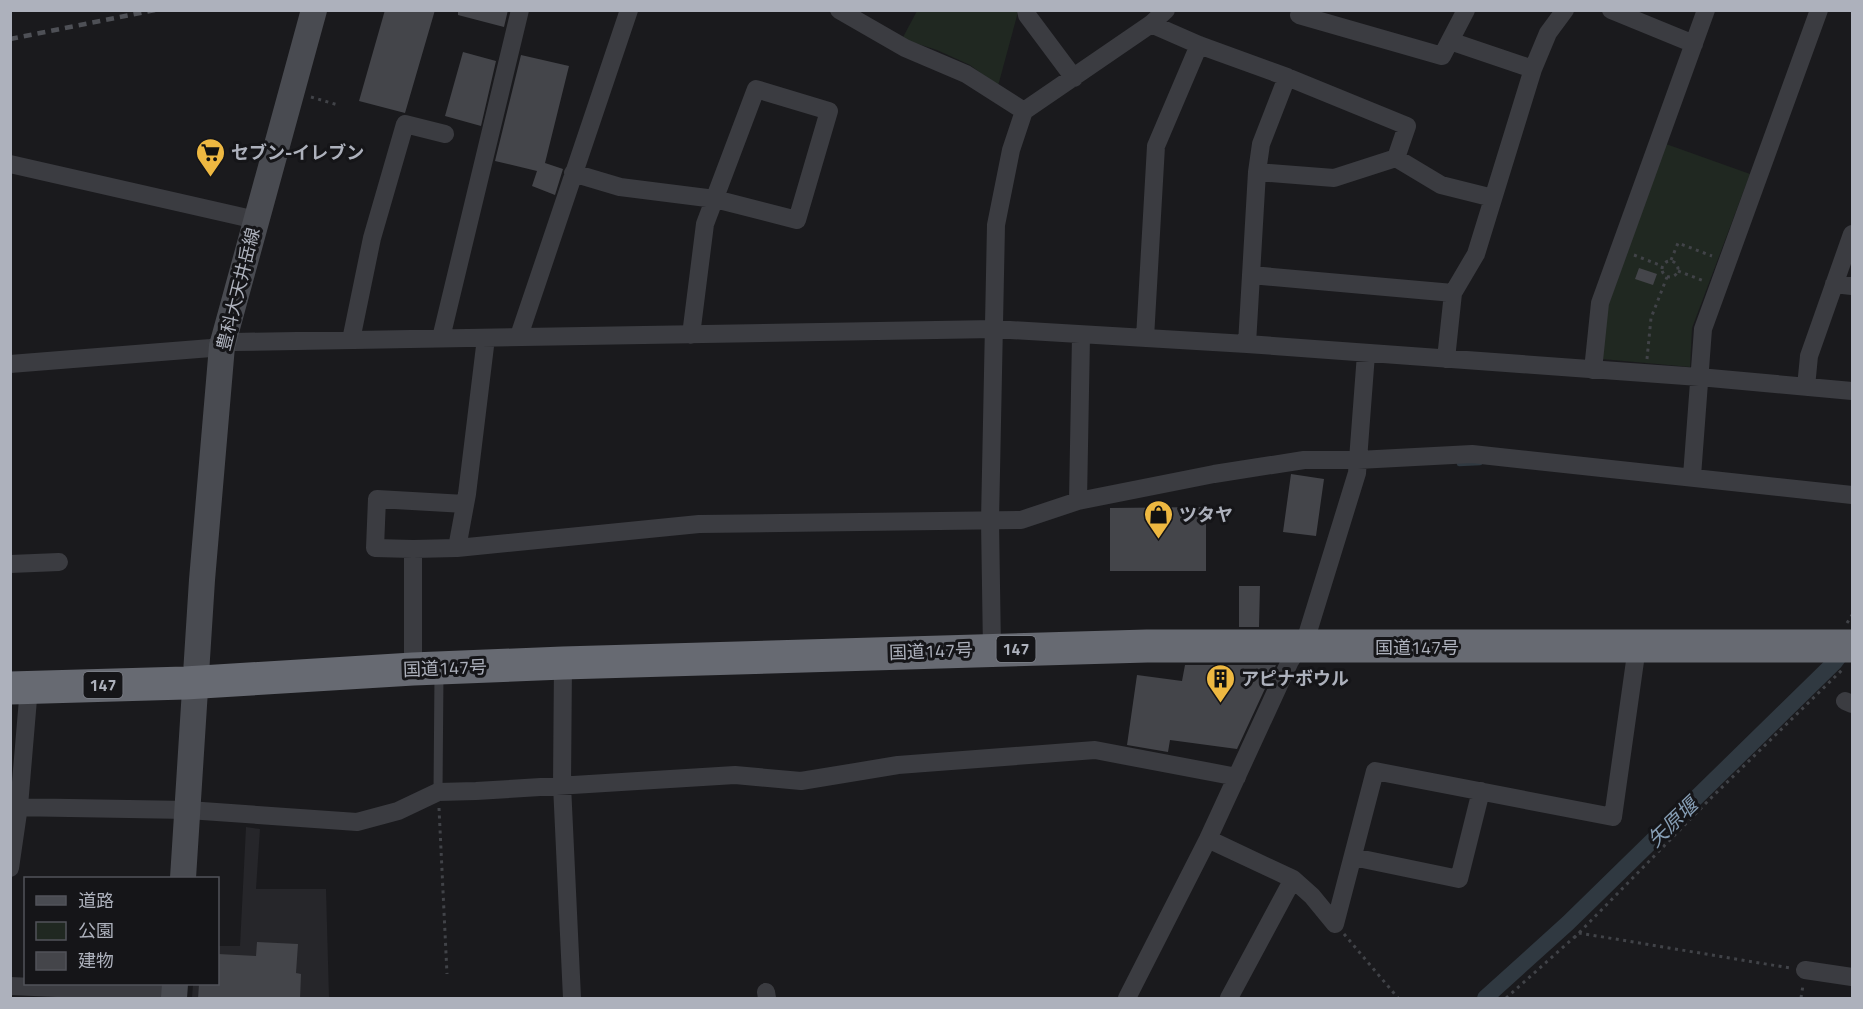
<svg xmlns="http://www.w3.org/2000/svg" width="1863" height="1009" font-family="'Titillium Web','Noto Sans JP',sans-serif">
<rect width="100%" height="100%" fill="#1a1a1d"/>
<!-- built -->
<path fill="#26262a" d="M 246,827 L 260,829 L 256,889 L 326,889 L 329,998 L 192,998 L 193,984 L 218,984 L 218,946 L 240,946 Z"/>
<!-- green -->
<path fill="#202821" d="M 1015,10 L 1018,12 L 998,86 L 970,65 L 937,50 L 902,39 L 917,11 Z
M 1666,144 L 1750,174 L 1692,328 L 1690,367 L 1602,359 L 1608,306 Z"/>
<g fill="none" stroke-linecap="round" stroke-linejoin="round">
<!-- stream -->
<path stroke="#303941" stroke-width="4.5" d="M 1459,464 L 1480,463"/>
<!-- canal -->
<path stroke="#303941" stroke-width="16" d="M 1485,998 L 1568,923 L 1835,662 L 1847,646"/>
</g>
<!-- building -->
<path fill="#44454a" d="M 385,10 L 435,10 L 405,113 L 359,101 Z
M 458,10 L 508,10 L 504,27 L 458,15 Z
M 463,52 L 496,61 L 481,126 L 445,116 Z
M 521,55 L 569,66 L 545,163 L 563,169 L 555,195 L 532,186 L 537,171 L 495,161 Z
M 1639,268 L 1657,274 L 1653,285 L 1635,279 Z
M 1291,474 L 1324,479 L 1316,536 L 1283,532 Z
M 1206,507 L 1206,571 L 1110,571 L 1110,508 Z
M 1239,586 L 1260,586 L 1259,627 L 1239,627 Z
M 1185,665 L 1276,665 L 1237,749 L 1170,740 L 1168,752 L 1127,745 L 1137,675 L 1182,681 Z
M 257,942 L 298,944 L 296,973 L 301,974 L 300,999 L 198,999 L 199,984 L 218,984 L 218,954 L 256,956 Z"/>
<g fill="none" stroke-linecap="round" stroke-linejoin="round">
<!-- path -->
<path stroke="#414348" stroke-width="3" stroke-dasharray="3 4.5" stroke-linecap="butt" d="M 311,97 L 338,105
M 1634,255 L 1662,266
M 1671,260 L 1678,243 L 1712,256
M1662 269a8 8 0 1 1 16 0a8 8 0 1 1-16 0Z
M 1678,271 L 1704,281
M 1647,359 L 1651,318 L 1667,277
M 1847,623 L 1852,615
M 439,808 L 447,974
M 1344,934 L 1398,998
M 1574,938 L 1709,800 L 1843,669
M 1506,998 L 1579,933 L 1790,968
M 1801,998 L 1803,985"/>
<!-- lane -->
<path stroke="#3b3c41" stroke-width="9" d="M 438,792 L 439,674"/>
<!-- street -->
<path stroke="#3b3c41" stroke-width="18" d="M 839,10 L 905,48 L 966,74 L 1024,111
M 1026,10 L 1027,15 L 1074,78
M 1301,10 L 1299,15 L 1442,56 L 1466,10
M 1611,10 L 1694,44
M 1151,24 L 1199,45 L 1287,77 L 1407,126 L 1396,158 L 1441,185 L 1493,198
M 1450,41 L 1533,69
M 10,164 L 256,220
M 1257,172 L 1334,178 L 1396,158
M 573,173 L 620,187 L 715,199 L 797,220 L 829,111 L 756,89 L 705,224 L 691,335
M 1251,275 L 1453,293
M 1834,284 L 1852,286
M 519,336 L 629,10
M 441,338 L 520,10
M 1145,338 L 1156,146 L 1199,45
M 351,340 L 372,238 L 405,124 L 445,134
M 1247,344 L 1257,172 L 1261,144 L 1287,77
M 1446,359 L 1453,293 L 1476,254 L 1533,69 L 1548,33 L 1565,10
M 10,364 L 211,348 L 234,342 L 994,329 L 1247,344 L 1699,377 L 1852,391
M 1593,370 L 1600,303 L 1706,10
M 1806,387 L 1809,356 L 1852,234
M 1692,476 L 1703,329 L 1819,10
M 1078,501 L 1081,336
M 465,504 L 377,499 L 375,548 L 413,549 L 457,548 L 699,524 L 1021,520 L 1078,501 L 1214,474 L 1304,460 L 1358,460 L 1472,454 L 1852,495
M 457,548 L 467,494 L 486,338
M 413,549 L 413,669
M 10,564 L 59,562
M 992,650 L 990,521 L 996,225 L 1011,150 L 1024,111 L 1151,24 L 1166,10
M 563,663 L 562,785 L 572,998
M 1845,701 L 1852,704
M 10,807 L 188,810 L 357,822 L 398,811 L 438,792 L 476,791 L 735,775 L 801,781 L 898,765 L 1095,750 L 1237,777
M 1208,839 L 1293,879 L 1312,896 L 1335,924 L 1375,771 L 1613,817 L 1637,647
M 1353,857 L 1459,879 L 1481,791
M 10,868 L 19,806 L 29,687
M 1805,970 L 1852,977
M 10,986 L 174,993
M 766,992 L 767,998
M 1127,998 L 1208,839 L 1290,661 L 1307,635 L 1357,473 L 1366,354
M 1229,998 L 1293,879"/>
<!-- secondary -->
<path stroke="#494b51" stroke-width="26" d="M 183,878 L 202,580 L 222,346 L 314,10
M 174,998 L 175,984"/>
<!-- highway -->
<path stroke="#676a72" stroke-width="33" d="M 10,688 L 185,683 L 413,669 L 563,663 L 1147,646 L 1852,646"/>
<!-- rail -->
<path stroke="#4e5056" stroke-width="4.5" stroke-dasharray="8 6" stroke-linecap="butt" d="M 10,39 L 155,10"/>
</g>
<!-- icons -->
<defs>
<symbol id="supermarket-pin" viewBox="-11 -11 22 30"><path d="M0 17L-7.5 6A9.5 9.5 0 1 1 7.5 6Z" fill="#eeb841" stroke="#151518"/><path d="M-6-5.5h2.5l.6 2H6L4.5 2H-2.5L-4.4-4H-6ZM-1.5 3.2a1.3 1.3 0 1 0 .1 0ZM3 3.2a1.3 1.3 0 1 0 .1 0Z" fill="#111"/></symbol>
<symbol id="shop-pin" viewBox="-11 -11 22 30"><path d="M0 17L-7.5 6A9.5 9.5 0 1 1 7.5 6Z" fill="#eeb841" stroke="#151518"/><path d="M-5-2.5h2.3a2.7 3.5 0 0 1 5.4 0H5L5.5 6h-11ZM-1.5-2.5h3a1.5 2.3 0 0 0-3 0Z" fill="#111"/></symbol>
<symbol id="building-pin" viewBox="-11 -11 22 30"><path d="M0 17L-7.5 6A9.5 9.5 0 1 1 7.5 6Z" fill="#eeb841" stroke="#151518"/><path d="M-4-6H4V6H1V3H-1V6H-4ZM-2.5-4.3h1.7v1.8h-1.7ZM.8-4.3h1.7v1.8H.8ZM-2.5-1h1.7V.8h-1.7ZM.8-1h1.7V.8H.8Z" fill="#111"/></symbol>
</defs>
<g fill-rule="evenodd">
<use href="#supermarket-pin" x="194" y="136" width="33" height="45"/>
<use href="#shop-pin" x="1142" y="498" width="33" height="45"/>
<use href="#building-pin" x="1204" y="662" width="33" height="45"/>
</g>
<g text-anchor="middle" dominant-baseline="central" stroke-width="6" stroke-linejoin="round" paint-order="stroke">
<!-- shield labels -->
<g fill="#151518" stroke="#7f828b" stroke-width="1.5">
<rect x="996.5" y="636" width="39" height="26" rx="4.5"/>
<rect x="83.5" y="672" width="39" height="26" rx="4.5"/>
</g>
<g font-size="16" font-weight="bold" fill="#adb1bc">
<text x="1016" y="649">147</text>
<text x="103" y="685">147</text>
</g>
<!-- poi labels -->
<g font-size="18" font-weight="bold" fill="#adb1bc" stroke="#151518" text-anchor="start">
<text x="231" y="152">セブン-イレブン</text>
<text x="1179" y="514">ツタヤ</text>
<text x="1241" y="678">アピナボウル</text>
</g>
<!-- street labels -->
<g font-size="18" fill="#adb1bc" stroke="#151518">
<text transform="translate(238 289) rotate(-76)">豊科大天井岳線</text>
<text x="1417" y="647">国道147号</text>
<text transform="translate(931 651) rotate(-2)">国道147号</text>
<text transform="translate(445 668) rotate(-2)">国道147号</text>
</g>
<!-- water labels -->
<g font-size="20" font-style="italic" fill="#869eb5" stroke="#151518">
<text transform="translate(1672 822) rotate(-44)">矢原堰</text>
</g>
</g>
<!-- border -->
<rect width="1863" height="1009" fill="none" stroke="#adb1bc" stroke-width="24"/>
<!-- legend -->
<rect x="24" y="877" width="195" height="108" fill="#151518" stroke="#52535a" stroke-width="1.5"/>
<rect x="36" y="896" width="30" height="9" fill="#494b51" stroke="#52535a" stroke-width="1.5"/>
<text x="78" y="907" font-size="18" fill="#adb1bc">道路</text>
<rect x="36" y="922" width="30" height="18" fill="#202821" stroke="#52535a" stroke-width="1.5"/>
<text x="78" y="937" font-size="18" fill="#adb1bc">公園</text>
<rect x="36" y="952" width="30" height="18" fill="#44454a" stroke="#52535a" stroke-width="1.5"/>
<text x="78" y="967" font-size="18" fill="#adb1bc">建物</text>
</svg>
